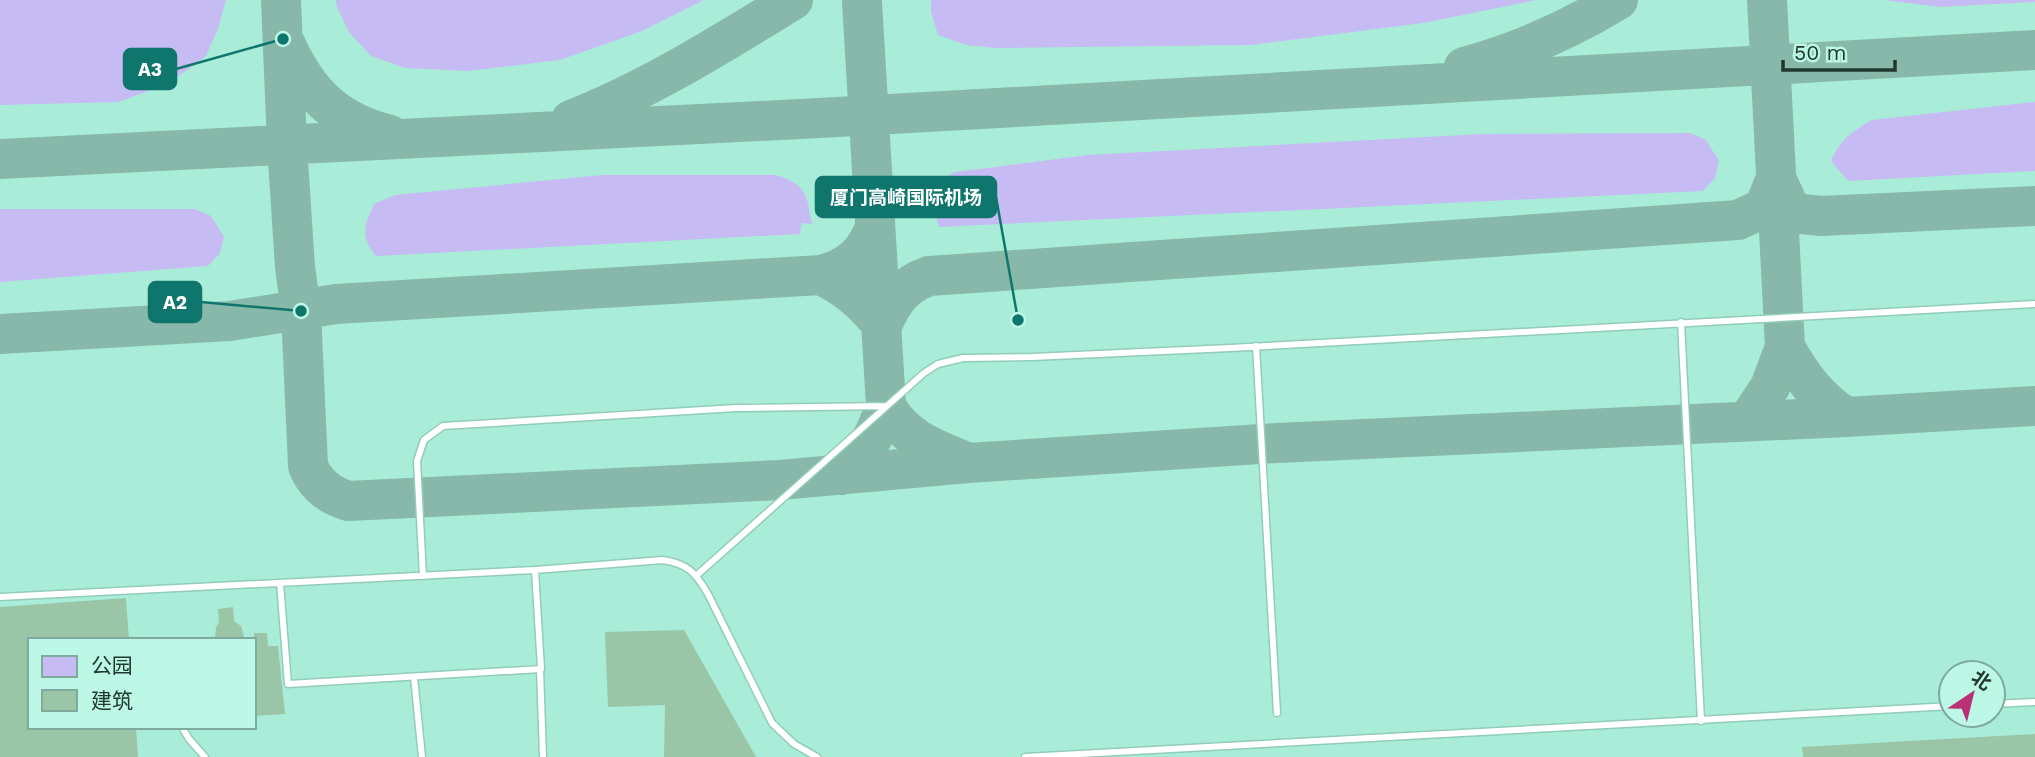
<svg xmlns="http://www.w3.org/2000/svg" width="2035" height="757" font-family="'Work Sans','Noto Sans SC',sans-serif">
<rect width="100%" height="100%" fill="#bdf8e6"/>
<!-- built -->
<path fill="#a9edd9" fill-rule="evenodd" d="M 0,0 L 2035,0 L 2035,757 L 0,757 ZM 30,640 L 254,640 L 254,727 L 30,727 ZM 1951,673 L 1993,673 L 1993,715 L 1951,715 Z"/>
<!-- green -->
<path fill="#c7bbf4" d="M 0,0 L 226,0 L 218,29 L 206,56 L 169,83 L 119,102 L 0,105 Z
M 336,0 L 704,0 L 642,31 L 560,60 L 468,71 L 405,68 L 371,56 L 349,32 L 337,7 Z
M 931,0 L 1537,0 L 1423,23 L 1251,45 L 995,48 L 966,45 L 938,35 L 931,12 Z
M 1883,0 L 2035,0 L 2035,2 L 1940,7 Z
M 2035,102 L 2035,171 L 1848,181 L 1831,161 C 1841,139 1851,132 1872,120 Z
M 1690,133 L 1706,140 L 1719,161 L 1715,178 L 1703,191 L 939,227 C 931,204 932,184 955,172 L 1088,155 L 1482,134 Z
M 602,175 L 776,175 C 808,185 806,194 812,224 L 802,223 L 800,234 L 376,256 C 360,237 364,226 374,204 L 395,195 Z
M 0,209 L 195,209 L 211,216 L 224,237 L 220,253 L 208,266 L 0,282 Z"/>
<g fill="none" stroke-linecap="round" stroke-linejoin="round">
<!-- taxiway -->
<path stroke="#88b8a9" stroke-width="40" d="M 281,0 L 287,145 L 295,267 L 301,311 L 308,466 C 315,484 329,495 348,501 L 780,480 L 968,463 L 1277,443 L 1846,417 L 2035,406
M 1767,0 L 1785,347
M 862,2 L 886,406
M 286,45 C 308,94 337,122 390,135
M 1464,67 C 1519,52 1569,30 1618,0
M 571,120 C 650,89 721,44 793,0
M 0,159 L 801,119 L 2035,50
M 1776,178 L 1790,209 L 1802,214 L 1821,216 L 2035,206
M 821,275 C 847,287 865,303 882,325 C 893,301 903,285 929,276 L 1738,220 L 1764,208 L 1776,178
M 0,334 L 230,321 L 336,304 L 821,275 C 849,268 865,254 875,227
M 1748,420 L 1770,387 L 1785,347 C 1801,376 1818,399 1846,417
M 841,475 C 866,457 875,434 886,406 C 904,438 932,448 964,461"/>
</g>
<!-- building -->
<path fill="#9ac6a7" d="M 126,598 L 129,640 L 30,640 L 30,727 L 136,727 L 138,757 L 0,757 L 0,607 Z
M 233,607 L 234,621 L 241,626 L 245,640 L 215,640 L 216,627 L 219,623 L 218,609 Z
M 684,630 L 756,757 L 664,757 L 665,705 L 608,707 L 605,632 Z
M 254,633 L 267,633 L 268,646 L 278,646 L 285,714 L 254,716 Z
M 2035,734 L 2035,757 L 1803,757 L 1802,747 Z"/>
<g fill="none" stroke-linecap="round" stroke-linejoin="round">
<defs>
<path id="lane" d="M 1681,322 L 1701,721
M 1256,346 L 1277,713
M 697,575 L 924,373 L 938,364 L 963,358 L 1032,357 L 1230,348 L 2035,304
M 423,576 L 417,461 L 424,440 L 443,426 L 736,408 L 886,406
M 280,583 L 288,684 L 541,669 L 535,570
M 0,597 L 535,570 L 663,560 C 688,564 695,572 708,594 L 772,723 L 794,744 L 817,757
M 540,669 L 543,757
M 414,677 L 422,757
M 1993,704 L 2035,702
M 182,727 L 189,739 L 205,757
M 1025,757 L 1951,706"/>
</defs>
<!-- lane casing -->
<use href="#lane" stroke="#92ccbb" stroke-width="9"/>
<!-- lane -->
<use href="#lane" stroke="#fff" stroke-width="6"/>
</g>
<!-- callouts -->
<path fill="none" stroke="#0f766e" stroke-width="2.5" d="M283 39L176 69M1018 320L996 197M301 311L201 302"/>
<g fill="#0f766e" stroke="#bdf8e6" stroke-width="2.5">
<circle cx="283" cy="39" r="7"/>
<circle cx="1018" cy="320" r="7"/>
<circle cx="301" cy="311" r="7"/>
</g>
<g fill="#0f766e" stroke="#0f766e" stroke-width="2.5">
<rect x="124" y="49" width="52" height="40" rx="7"/>
<rect x="816" y="177" width="180" height="40" rx="7"/>
<rect x="149" y="282" width="52" height="40" rx="7"/>
</g>
<g font-size="19" text-anchor="middle" font-weight="bold" fill="#fff">
<text x="150" y="76">A3</text>
<text x="906" y="204">厦门高崎国际机场</text>
<text x="175" y="309">A2</text>
</g>
<!-- legend -->
<rect x="28" y="638" width="228" height="91" fill="#bdf8e6" stroke="#7eab9e" stroke-width="2"/>
<rect x="42" y="656" width="35" height="21" fill="#c7bbf4" stroke="#7eab9e" stroke-width="2"/>
<text x="91" y="673" font-size="21" fill="#203831">公园</text>
<rect x="42" y="690" width="35" height="21" fill="#9ac6a7" stroke="#7eab9e" stroke-width="2"/>
<text x="91" y="708" font-size="21" fill="#203831">建筑</text>
<!-- north arrow -->
<g transform="translate(1972 694) rotate(35)"><circle r="33" fill="#bdf8e6" stroke="#7eab9e" stroke-width="2"/>
<path d="M0-5L12 26L0 18L-12 26Z" fill="#b83275"/>
<text y="-10" font-size="19" font-weight="bold" text-anchor="middle" fill="#203831">北</text>
</g>
<!-- scale -->
<path d="M1783 60v10h112v-10" fill="none" stroke="#203831" stroke-width="3.5"/>
<text x="1794" y="60" font-size="21" fill="#203831" stroke="#bdf8e6" stroke-width="5" paint-order="stroke">50 m</text>
</svg>
